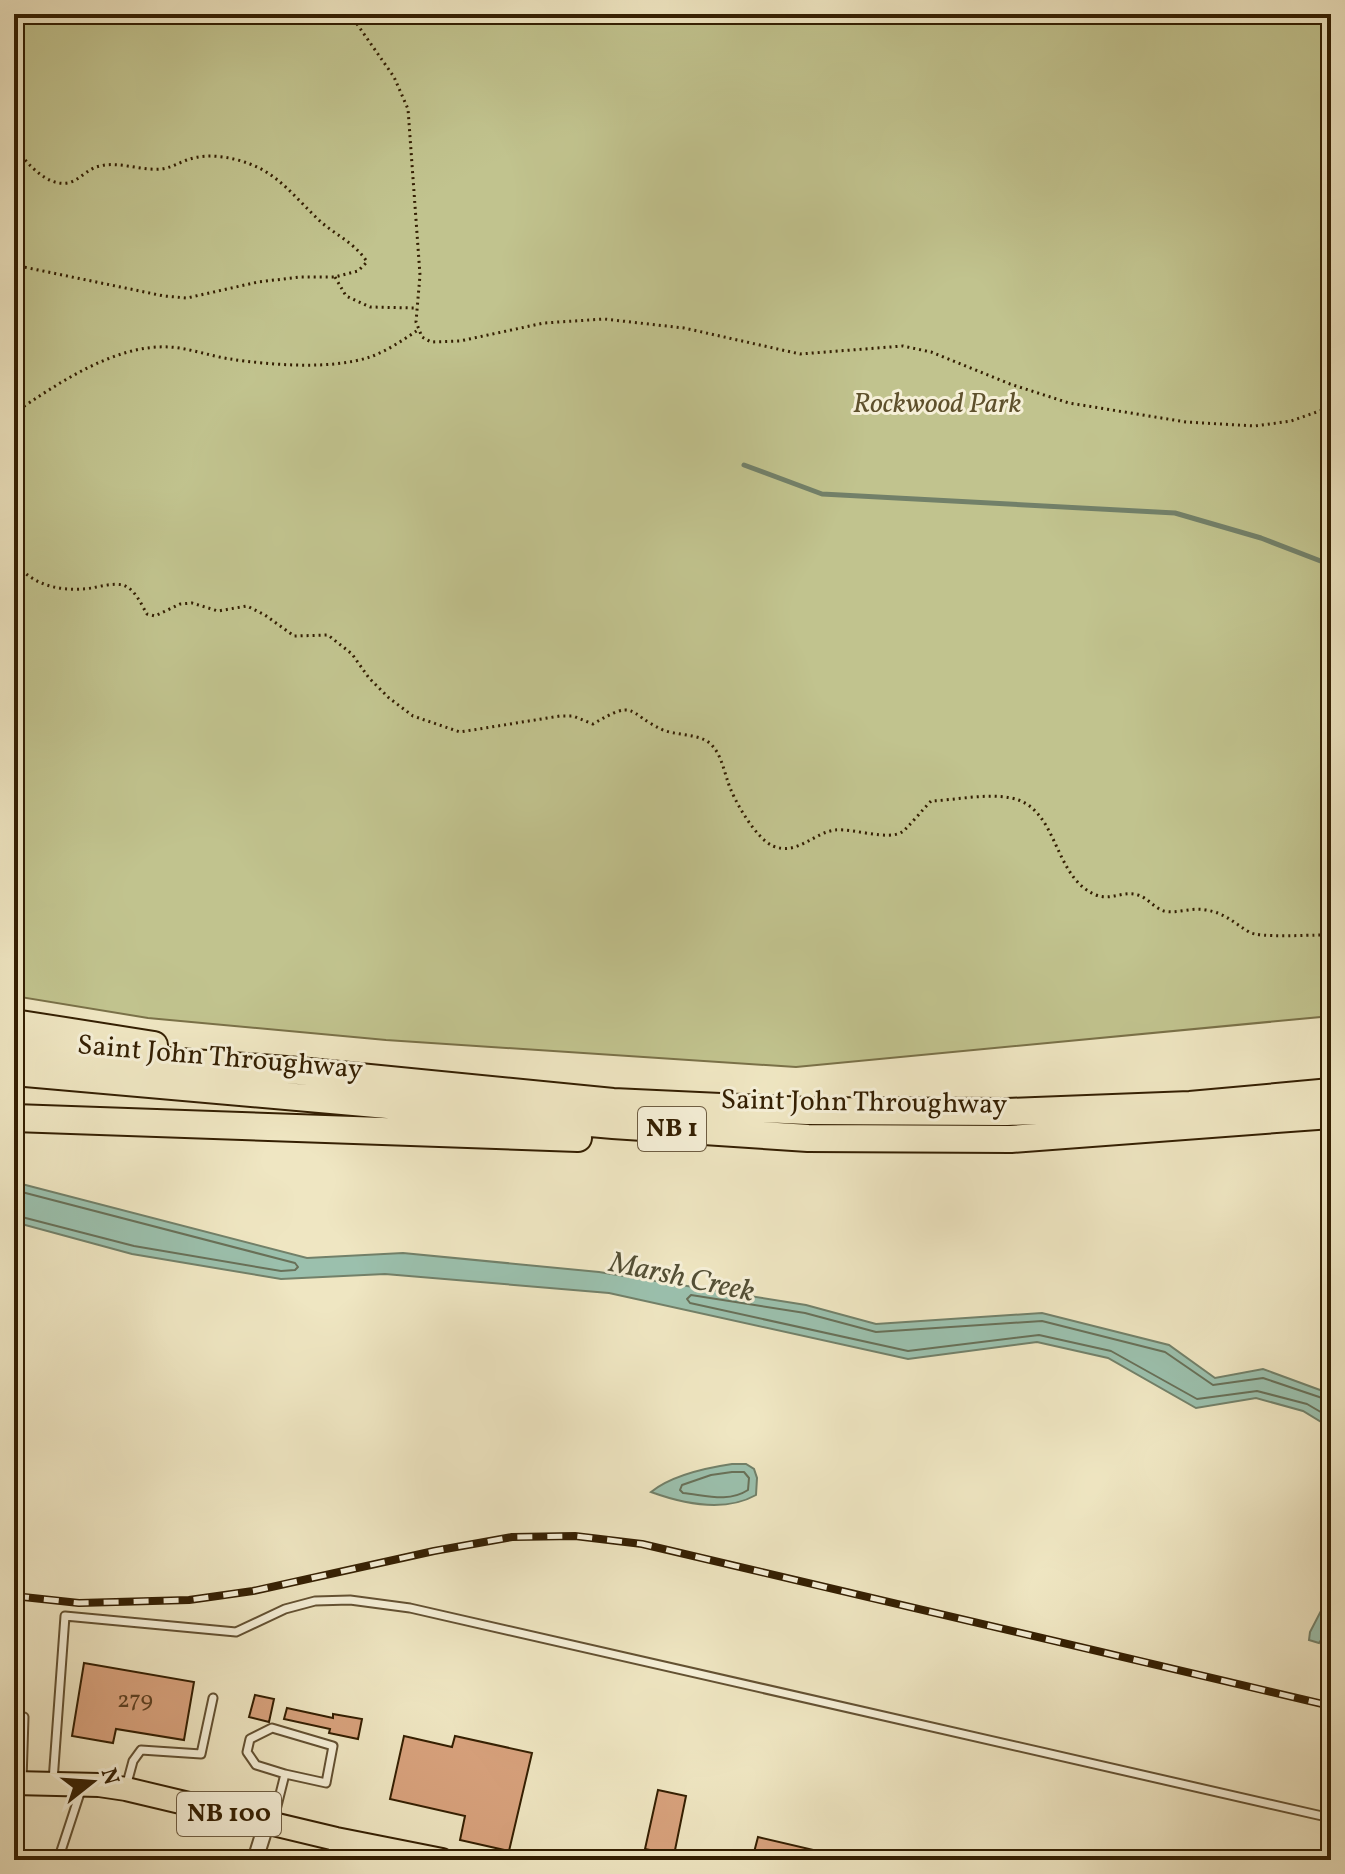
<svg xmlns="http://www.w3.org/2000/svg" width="1345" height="1874" font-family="Vollkorn,serif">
<rect width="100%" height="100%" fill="#efe6c2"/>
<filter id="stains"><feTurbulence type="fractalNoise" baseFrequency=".0025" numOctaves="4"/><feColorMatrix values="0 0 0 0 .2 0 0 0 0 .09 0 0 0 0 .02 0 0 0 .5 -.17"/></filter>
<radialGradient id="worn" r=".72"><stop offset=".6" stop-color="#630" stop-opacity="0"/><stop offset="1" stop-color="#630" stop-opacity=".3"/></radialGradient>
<!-- green -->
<path fill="#c1c38e" stroke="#7a7148" stroke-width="2" d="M 14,14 L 1331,14 L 1331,1016 L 796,1067 L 386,1040 L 148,1018 L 14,996 Z"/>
<!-- water -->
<path fill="#9bc0ad" stroke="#728069" stroke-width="2" d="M 14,1182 L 307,1258 L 403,1253 L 599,1272 L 806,1305 L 876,1324 L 1042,1313 L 1169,1345 L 1215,1378 L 1263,1369 L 1331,1394 L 1331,1428 L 1303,1411 L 1256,1398 L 1196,1408 L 1108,1358 L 1037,1342 L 908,1359 L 609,1293 L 385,1274 L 281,1279 L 132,1254 L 14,1222 Z
M 732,1464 L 746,1464 L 754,1469 L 757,1478 L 756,1495 C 724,1513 684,1504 651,1492 C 672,1475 705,1468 732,1464 Z
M 1331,1550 L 1331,1625 L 1319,1643 L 1309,1640 L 1310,1632 L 1322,1609 Z"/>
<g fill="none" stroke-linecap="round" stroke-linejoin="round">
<!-- shore -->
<path stroke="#687058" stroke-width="2" d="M 14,1190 L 295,1263 L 298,1267 L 295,1270 L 281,1271 L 134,1246 L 14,1215
M 1331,1401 L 1263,1378 L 1213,1385 L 1165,1352 L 1042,1321 L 876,1332 L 805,1313 L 691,1295 L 687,1299 L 690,1303 L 908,1351 L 1039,1335 L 1111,1351 L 1197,1399 L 1257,1391 L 1307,1404 L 1331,1418
M 732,1472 L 744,1472 L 749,1478 L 748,1490 C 728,1503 705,1495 683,1493 L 680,1490 L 682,1485 L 711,1475 Z"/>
<!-- stream -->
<path stroke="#728069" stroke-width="5" d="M 744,465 L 822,494 L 1175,513 L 1261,538 L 1331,565"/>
</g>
<!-- building -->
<path fill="#d8a27d" stroke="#341f02" stroke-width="2" d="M 84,1663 L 194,1682 L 184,1740 L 116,1729 L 113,1743 L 72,1736 Z
M 255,1695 L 274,1699 L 269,1722 L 249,1717 Z
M 287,1708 L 333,1718 L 333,1714 L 362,1719 L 358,1739 L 329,1733 L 330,1729 L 284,1719 Z
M 404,1736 L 452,1747 L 455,1736 L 532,1753 L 509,1851 L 460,1840 L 465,1816 L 390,1799 Z
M 658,1790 L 686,1796 L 674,1855 L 645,1849 Z
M 758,1837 L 835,1855 L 835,1860 L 752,1860 Z"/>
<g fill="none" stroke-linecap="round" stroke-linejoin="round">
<defs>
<path id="service" d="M 14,1719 L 24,1717 L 22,1781
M 53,1781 L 65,1616 L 236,1632 L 285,1609 L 315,1601 L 350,1600 L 410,1608 L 1331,1818
M 126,1787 L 133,1761 L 141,1750 L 201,1754 L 213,1698
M 273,1822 L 285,1774 L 326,1783 L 333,1746 L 272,1728 L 250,1739 L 247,1752 L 256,1765 L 285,1774
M 58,1860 L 81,1790
M 329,1860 L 335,1841"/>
<path id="minor" d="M 255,1860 L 267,1822"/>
<path id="primary" d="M 14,1783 L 99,1785 L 126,1789 L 336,1839 L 442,1860"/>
<path id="motorway" d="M 14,1023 L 154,1045
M 14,1049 L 299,1071 L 613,1102 L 807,1111 L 1007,1112 L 1190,1105 L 1331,1092
M 14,1072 L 613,1125 L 808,1138 L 1011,1139 L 1331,1115
M 14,1118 L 578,1138"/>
</defs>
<!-- service casing -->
<use href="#service" stroke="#635132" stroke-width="11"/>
<!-- minor casing -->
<use href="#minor" stroke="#635132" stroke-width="18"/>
<!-- primary casing -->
<use href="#primary" stroke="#341f02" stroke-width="26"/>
<!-- motorway casing -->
<use href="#motorway" stroke="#341f02" stroke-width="30"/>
<!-- path -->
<path stroke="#341f02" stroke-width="3" stroke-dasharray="2 4" stroke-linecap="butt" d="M 350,14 L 394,77 L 408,109 L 420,275 L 416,322 L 422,337 L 431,342 L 460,341 L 544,323 L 604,319 L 684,328 L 800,354 L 903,346 L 931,352 L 1010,384 L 1069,403 L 1186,422 L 1255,426 L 1291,421 L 1331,407
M 14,146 C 25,161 46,187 68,183 C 80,180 88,168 100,166 C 119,161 141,171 161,169 C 171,168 180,162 190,159 C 208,153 232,157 250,164 C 280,175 298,201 321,222 C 336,235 356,244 367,262 L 358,271 L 335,277 L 300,277 L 258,282 L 187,298 L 164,296 L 14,265
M 335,277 L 346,296 L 370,307 L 417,308
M 14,413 C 57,384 115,344 169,347 C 189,348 210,356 230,359 C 270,365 331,370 370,357 C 387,351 403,340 418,330
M 14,561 C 33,587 62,592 92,588 C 101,586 114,583 123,585 C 135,589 141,604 147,614 L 155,616 L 180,604 L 192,603 L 218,611 L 247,606 L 265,615 L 294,636 L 328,635 L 352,654 L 369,678 L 389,698 L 413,716 L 460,732 L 560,716 L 573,716 L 593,724 C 637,698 626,713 663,730 C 676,735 693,734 705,740 C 720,748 723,768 728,782 C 733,799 756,839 773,846 C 797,856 813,833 835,830 C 853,828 888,841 902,832 C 908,828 923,809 931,801 C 956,800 986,793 1011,798 C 1059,807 1052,877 1096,895 C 1111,901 1124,890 1138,895 C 1148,898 1154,908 1164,911 C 1177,914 1192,907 1206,910 C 1225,913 1234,923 1249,932 C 1258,938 1308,935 1322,935 L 1331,937"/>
<!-- service -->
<use href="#service" stroke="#f5efd7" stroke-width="7"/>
<!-- minor -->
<use href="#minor" stroke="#f5efd7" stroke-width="14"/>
<!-- primary -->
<use href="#primary" stroke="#efe6c2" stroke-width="22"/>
<!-- motorway -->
<use href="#motorway" stroke="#efe6c2" stroke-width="26"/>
<defs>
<path id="rail" d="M 14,1596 L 79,1603 L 189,1600 L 253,1591 L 434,1551 L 512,1537 L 575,1536 L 642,1544 L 1331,1706"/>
</defs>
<!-- rail casing -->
<use href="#rail" stroke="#341f02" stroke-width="8"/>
<!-- rail -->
<use href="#rail" stroke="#f5efd7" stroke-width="5" stroke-dasharray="15" stroke-linecap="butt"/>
</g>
<g text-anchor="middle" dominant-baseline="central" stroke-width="6" stroke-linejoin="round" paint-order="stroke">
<!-- number labels -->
<g font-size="24" fill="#5d4021">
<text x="135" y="1701">279</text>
</g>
<!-- shield labels -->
<g fill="#f5efd7" stroke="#6e5d42" stroke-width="2">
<rect x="638" y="1107" width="68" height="44" rx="6"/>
<rect x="177" y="1792" width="104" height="44" rx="6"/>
</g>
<g font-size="26" font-weight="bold" fill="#341f02">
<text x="672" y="1129">NB 1</text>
<text x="229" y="1814">NB 100</text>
</g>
<!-- park labels -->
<g font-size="28" font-style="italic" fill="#5e502c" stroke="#f5efd7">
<text x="937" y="404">Rockwood Park</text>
</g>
<!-- street labels -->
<g font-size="28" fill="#341f02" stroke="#f5efd7">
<text transform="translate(220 1058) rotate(5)">Saint John Throughway</text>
<text transform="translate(864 1103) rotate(1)">Saint John Throughway</text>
</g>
<!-- water labels -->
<g font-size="30" font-style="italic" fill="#534f35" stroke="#f5efd7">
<text transform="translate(682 1278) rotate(12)">Marsh Creek</text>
</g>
</g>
<!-- margin -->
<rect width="1345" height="1874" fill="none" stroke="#efe6c2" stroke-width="48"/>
<rect x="16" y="16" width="1313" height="1842" fill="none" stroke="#341f02" stroke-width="4"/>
<rect x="24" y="24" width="1297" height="1826" fill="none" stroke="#341f02" stroke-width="2"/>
<!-- north arrow -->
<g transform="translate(92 1782) rotate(73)" stroke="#f5efd7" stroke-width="6" paint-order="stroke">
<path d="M0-6L14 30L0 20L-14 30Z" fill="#341f02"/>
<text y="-12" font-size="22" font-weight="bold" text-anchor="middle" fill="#341f02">N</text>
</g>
<rect width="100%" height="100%" filter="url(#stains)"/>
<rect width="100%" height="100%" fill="url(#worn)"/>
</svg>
